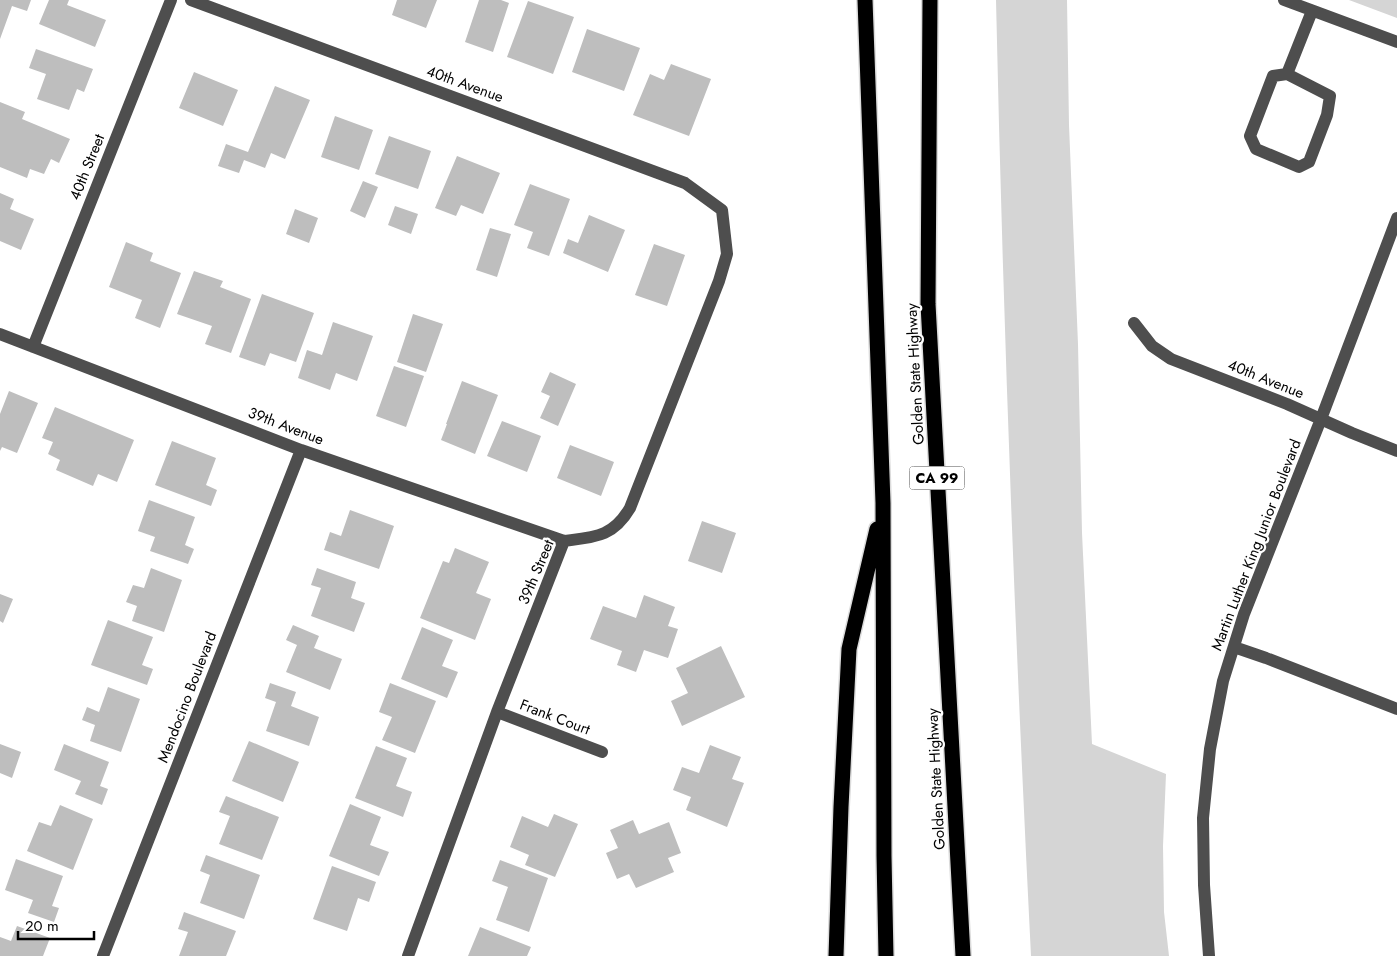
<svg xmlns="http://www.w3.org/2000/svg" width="1397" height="956" font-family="Jost,sans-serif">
<rect width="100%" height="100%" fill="#fff"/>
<!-- green -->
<path fill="#d5d5d5" d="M 996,0 L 1067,0 L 1069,125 L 1078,344 L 1082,533 L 1092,744 L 1166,774 L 1163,846 L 1164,912 L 1169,956 L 1031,956 C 1015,638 1003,319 996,0 Z
M 1349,0 L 1397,0 L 1397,18 Z"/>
<!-- building -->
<path fill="#bebebe" d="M 0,0 L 31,0 L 27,11 L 12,6 L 0,39 Z
M 49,0 L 69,0 L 67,5 L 106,20 L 95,47 L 39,24 Z
M 397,0 L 437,0 L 426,28 L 392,15 Z
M 479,0 L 501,0 L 509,3 L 493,52 L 465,42 Z
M 528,1 L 574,17 L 553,74 L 507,57 Z
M 587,29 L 640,48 L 624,91 L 572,72 Z
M 36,49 L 93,69 L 84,92 L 77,89 L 69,110 L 37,99 L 46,74 L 29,68 Z
M 671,64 L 711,79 L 689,136 L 633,115 L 650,74 L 664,80 Z
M 194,72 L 238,90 L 223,126 L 179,108 Z
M 275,86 L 310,100 L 285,159 L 271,153 L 265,168 L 244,160 L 239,173 L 218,166 L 226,144 L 248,152 Z
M 0,102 L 25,112 L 22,119 L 70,139 L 59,163 L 51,159 L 44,174 L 30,169 L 27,178 L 0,167 Z
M 335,116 L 373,130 L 359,170 L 321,157 Z
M 389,136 L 431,151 L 418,189 L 375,174 Z
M 457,156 L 500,173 L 483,214 L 461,205 L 456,216 L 435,208 Z
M 363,181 L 378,187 L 365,218 L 350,211 Z
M 530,184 L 570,199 L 549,256 L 527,248 L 533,232 L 514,225 Z
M 0,193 L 14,199 L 10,209 L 34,219 L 21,250 L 0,241 Z
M 395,206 L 418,214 L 411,234 L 388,225 Z
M 295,209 L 318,218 L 309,243 L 286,234 Z
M 589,215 L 625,230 L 608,272 L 563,253 L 568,239 L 578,243 Z
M 490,228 L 511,234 L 497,277 L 476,270 Z
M 126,242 L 153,253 L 150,261 L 181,273 L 160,328 L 135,318 L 142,300 L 109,287 Z
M 654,244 L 685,255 L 667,306 L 635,295 Z
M 194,271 L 223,281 L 220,287 L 251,299 L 231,353 L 205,344 L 212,326 L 177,314 Z
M 262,294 L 314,313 L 296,362 L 270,353 L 265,366 L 239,357 Z
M 413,314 L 443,324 L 426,372 L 397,362 Z
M 333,322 L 373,336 L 357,381 L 336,373 L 330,390 L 298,378 L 307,350 L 322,355 Z
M 394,366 L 424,376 L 406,427 L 376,416 Z
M 550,372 L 576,384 L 558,426 L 540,418 L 550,396 L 541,392 Z
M 462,381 L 498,395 L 475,454 L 441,440 L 447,424 L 446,424 Z
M 9,391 L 38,403 L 17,453 L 2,447 L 0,451 L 0,414 Z
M 55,407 L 134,440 L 117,482 L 98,474 L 93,486 L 56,470 L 60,460 L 48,454 L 53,442 L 42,438 Z
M 502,421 L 541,436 L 527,472 L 487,456 Z
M 172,441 L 216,458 L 206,485 L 217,490 L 211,506 L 155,485 Z
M 570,445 L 614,462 L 601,496 L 557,478 Z
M 149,500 L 195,517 L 185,545 L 194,549 L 188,564 L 150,551 L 155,537 L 138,531 Z
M 350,510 L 394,526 L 379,569 L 324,550 L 330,532 L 341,536 Z
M 702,521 L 736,533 L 722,573 L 688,561 Z
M 455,548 L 489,562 L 476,593 L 491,599 L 475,640 L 420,618 L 443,561 L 449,563 Z
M 151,568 L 182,580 L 164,632 L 132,621 L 137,606 L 126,602 L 133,585 L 144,588 Z
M 317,568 L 356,582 L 351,598 L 365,603 L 354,632 L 311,616 L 321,588 L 311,585 Z
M 0,594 L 13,599 L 3,623 L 0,621 Z
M 644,595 L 675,607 L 668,626 L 678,629 L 668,658 L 644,650 L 636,672 L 617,665 L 622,651 L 590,639 L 603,606 L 636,618 Z
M 108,620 L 153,637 L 142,665 L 153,669 L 147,685 L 91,665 Z
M 293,625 L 319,636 L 314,648 L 342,659 L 330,690 L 286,672 L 297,645 L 286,640 Z
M 422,627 L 453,640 L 442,666 L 458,672 L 447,698 L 401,679 Z
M 721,646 L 745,697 L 682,726 L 671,701 L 688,693 L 676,668 Z
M 270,683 L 296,692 L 291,706 L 319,717 L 309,746 L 266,731 L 276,702 L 265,698 Z
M 390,683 L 436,701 L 415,753 L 382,740 L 392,717 L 379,712 Z
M 108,687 L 140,699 L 121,752 L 90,741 L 95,725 L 82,720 L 87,707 L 99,712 Z
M 249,741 L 299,762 L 283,802 L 232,781 Z
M 0,744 L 21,752 L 12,778 L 0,773 Z
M 64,744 L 109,762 L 100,786 L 108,789 L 102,805 L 75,794 L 81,781 L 54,770 Z
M 710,745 L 741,757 L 732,779 L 744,783 L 727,827 L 686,810 L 691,797 L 673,790 L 682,767 L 699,773 Z
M 376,746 L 407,758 L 396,786 L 412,792 L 403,817 L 355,798 Z
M 226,796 L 279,817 L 262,860 L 219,844 L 230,816 L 219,812 Z
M 350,804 L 381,817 L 370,845 L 389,852 L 379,876 L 329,856 Z
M 60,805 L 93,819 L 73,870 L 27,851 L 39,822 L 51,826 Z
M 554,814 L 578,824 L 555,877 L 525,865 L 529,855 L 510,847 L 522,816 L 548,827 Z
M 633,820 L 639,834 L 669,822 L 681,853 L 668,858 L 674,872 L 636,888 L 629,874 L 617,879 L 606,853 L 618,848 L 610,830 Z
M 206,855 L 260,875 L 244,919 L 200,903 L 210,875 L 200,871 Z
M 16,859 L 63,876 L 52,906 L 59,908 L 54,922 L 28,913 L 33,900 L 5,890 Z
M 500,860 L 548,878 L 529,932 L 496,920 L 508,887 L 492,881 Z
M 332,866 L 376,882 L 369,902 L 358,898 L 347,931 L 313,919 Z
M 184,912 L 236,931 L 226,956 L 179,956 L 188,932 L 178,929 Z
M 17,926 L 50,938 L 43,956 L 0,956 L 0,937 L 11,941 Z
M 480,927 L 531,947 L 527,956 L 468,956 Z"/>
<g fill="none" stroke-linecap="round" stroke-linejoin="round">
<defs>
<path id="highway" d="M 865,0 L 883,503 L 884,856 L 886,956
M 930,0 L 928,304 L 963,956
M 836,956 L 841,807 L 849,649 L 877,529"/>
</defs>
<!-- highway casing -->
<use href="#highway" stroke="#dbdbdb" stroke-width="18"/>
<!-- minor -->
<path stroke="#4e4e4e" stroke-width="12" d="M 1284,0 L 1397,42
M 1287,74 L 1273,76 L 1250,136 L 1256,149 L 1299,167 L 1309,162 L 1327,115 L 1330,96 L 1287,74 L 1312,11
M 1134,323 L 1152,346 L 1171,359 L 1287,404 L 1352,433 L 1397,451
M 0,334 L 301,450 L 564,541 C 595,537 613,537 630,508 L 719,281 L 727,254 L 722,210 L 685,183 L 191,0
M 33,347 L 171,0
M 1234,647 L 1266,658 L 1397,709
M 497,712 L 602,752
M 103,956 L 301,450
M 408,956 L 497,712 L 564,541
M 1209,956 L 1204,885 L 1203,818 L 1210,749 L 1223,681 L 1244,614 L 1321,419 L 1397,218"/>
<!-- highway -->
<use href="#highway" stroke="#000" stroke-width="15"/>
</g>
<g text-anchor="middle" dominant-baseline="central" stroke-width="4.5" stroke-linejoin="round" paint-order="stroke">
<!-- shield labels -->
<rect fill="#fff" stroke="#4c4c4c" stroke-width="1" x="909.5" y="466.5" width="55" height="23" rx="4"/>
<g font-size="14" font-weight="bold" fill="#000">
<text x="937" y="478">CA 99</text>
</g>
<!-- street labels -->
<g font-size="15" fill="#000" stroke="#fff">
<text transform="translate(465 84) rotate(20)">40th Avenue</text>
<text transform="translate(87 167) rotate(-68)">40th Street</text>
<text transform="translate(915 374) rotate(-93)">Golden State Highway</text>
<text transform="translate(1266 379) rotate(22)">40th Avenue</text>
<text transform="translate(286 426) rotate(21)">39th Avenue</text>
<text transform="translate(1256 545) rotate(-69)">Martin Luther King Junior Boulevard</text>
<text transform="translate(536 572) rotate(-67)">39th Street</text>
<text transform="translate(187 697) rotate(-69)">Mendocino Boulevard</text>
<text transform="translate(555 717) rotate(21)">Frank Court</text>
<text transform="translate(936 779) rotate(-93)">Golden State Highway</text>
</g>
</g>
<!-- scale -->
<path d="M18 931v8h76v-8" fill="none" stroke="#000000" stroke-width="2.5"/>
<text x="25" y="931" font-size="15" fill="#000000" stroke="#ffffff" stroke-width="4" paint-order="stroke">20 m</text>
</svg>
